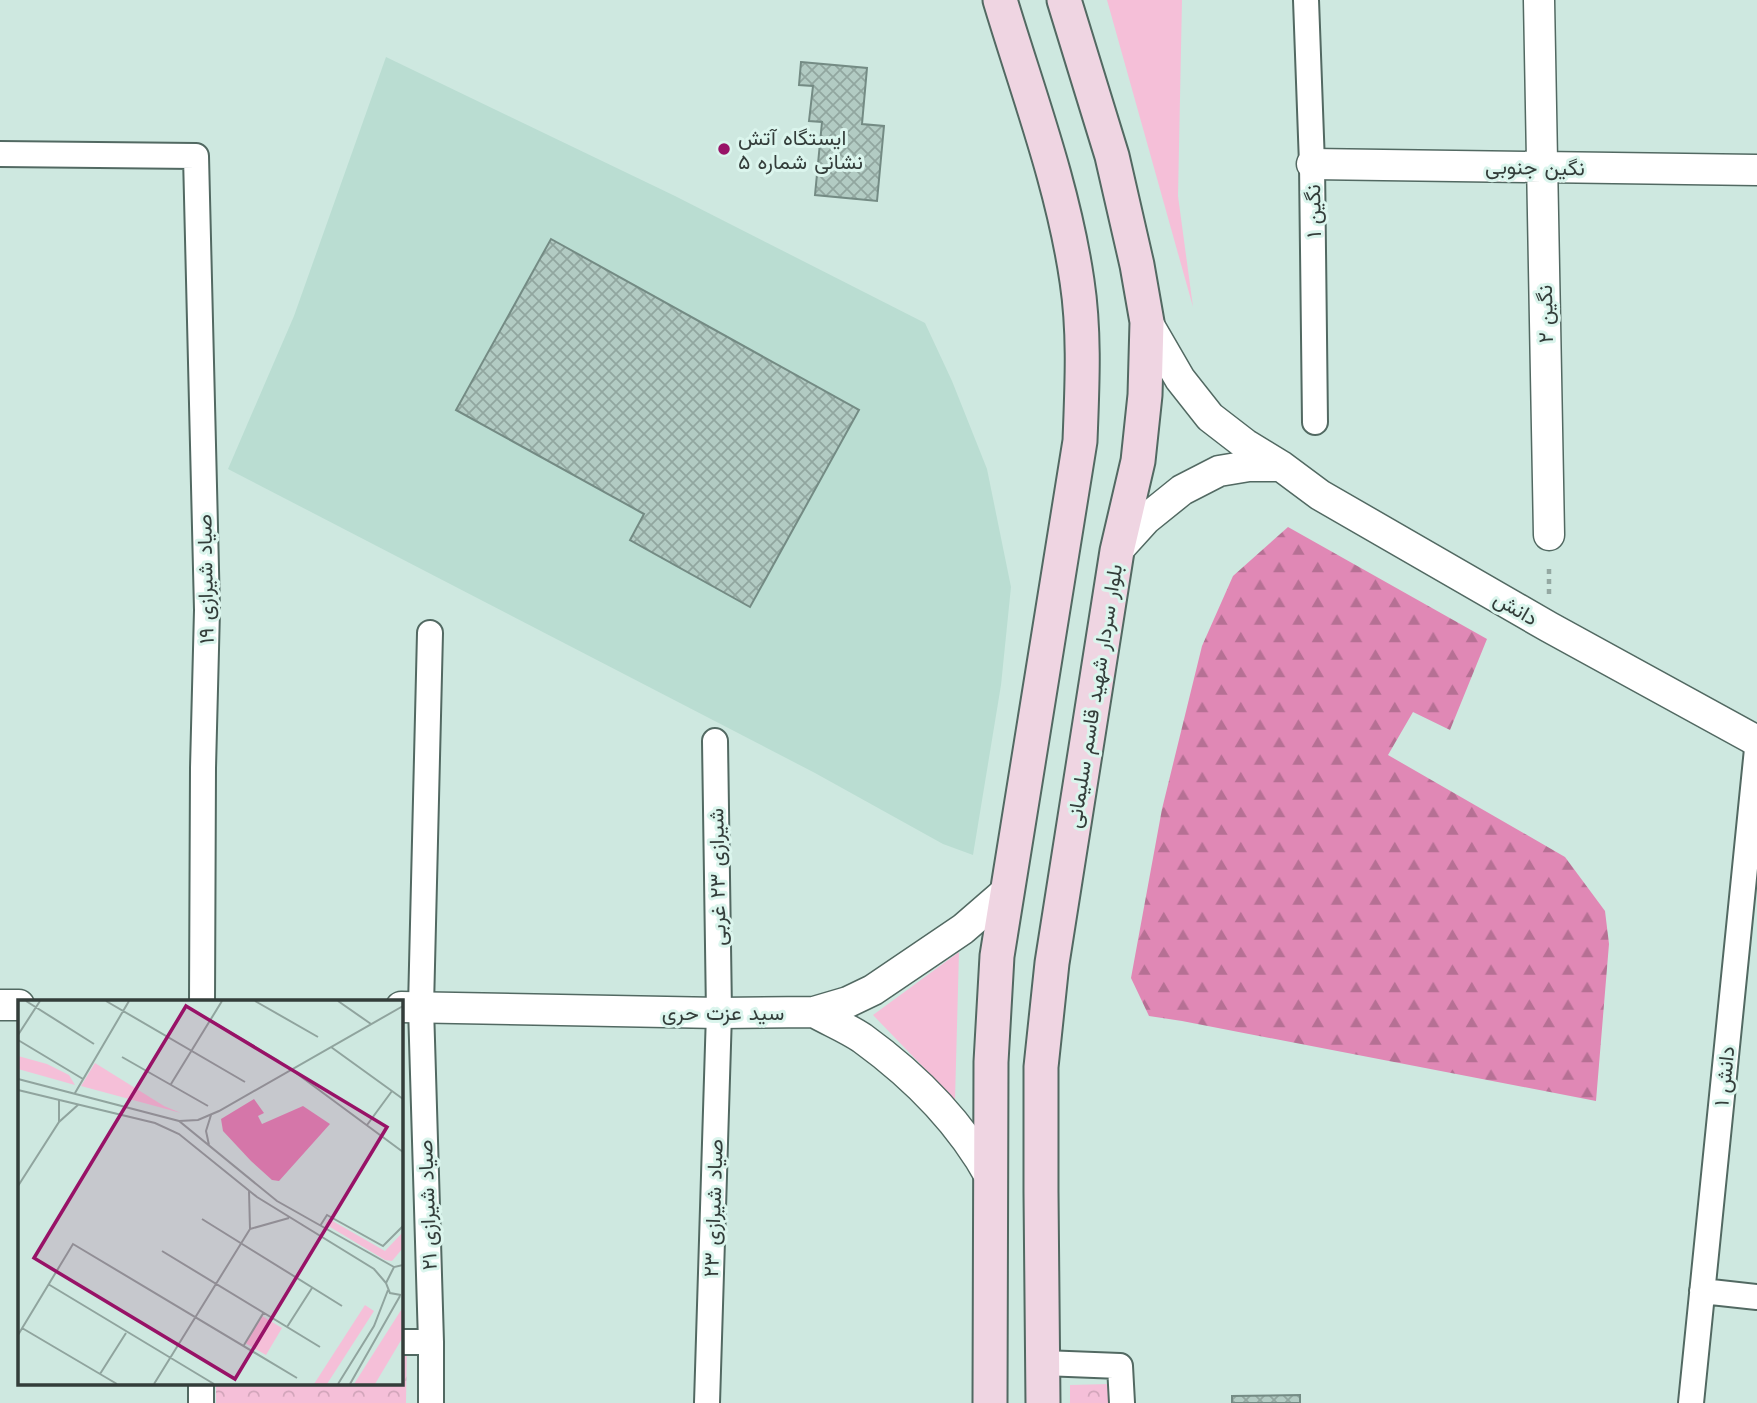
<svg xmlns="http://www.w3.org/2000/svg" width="1757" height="1403" font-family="'Work Sans',Vazirmatn,sans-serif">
<defs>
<pattern id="forest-firs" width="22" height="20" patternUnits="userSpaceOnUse" patternTransform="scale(1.75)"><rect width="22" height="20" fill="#e088b5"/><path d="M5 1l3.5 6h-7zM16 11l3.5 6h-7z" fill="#b67094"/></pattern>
<pattern id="park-crowns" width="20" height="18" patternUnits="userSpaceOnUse" patternTransform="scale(1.75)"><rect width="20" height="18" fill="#f5bfd8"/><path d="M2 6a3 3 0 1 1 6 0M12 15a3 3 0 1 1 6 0" fill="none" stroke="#d2a5ba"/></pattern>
<pattern id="building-cross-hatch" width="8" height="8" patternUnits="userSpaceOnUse" patternTransform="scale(1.75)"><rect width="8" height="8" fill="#b2cbc3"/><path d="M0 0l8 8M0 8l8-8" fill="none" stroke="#91a69f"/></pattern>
</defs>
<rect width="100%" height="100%" fill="#cee8e0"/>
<!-- built -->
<path fill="#baddd2" d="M 386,57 L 675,196 L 925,323 L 952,381 L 987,469 L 1011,587 L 1001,685 L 973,855 L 943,844 L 815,773 L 228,469 L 294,316 Z"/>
<!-- grass -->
<path fill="#f5bfd8" d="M 1107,0 L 1182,0 L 1178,196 L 1193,307 Z
M 959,952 L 955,1100 L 873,1015 Z"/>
<!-- forest -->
<path fill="url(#forest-firs)" d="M 1288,527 L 1487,639 L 1450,730 L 1413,712 L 1388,755 L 1565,857 L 1605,911 L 1609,944 L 1596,1101 L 1182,1021 L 1149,1016 L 1131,978 L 1162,809 L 1202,646 L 1233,576 Z"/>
<!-- park -->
<path fill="url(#park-crowns)" d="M 401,1342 L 407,1342 L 406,1403 L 216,1403 L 216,1384 L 401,1384 Z
M 1108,1384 L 1108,1403 L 1070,1403 L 1070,1385 Z"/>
<!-- building -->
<path fill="url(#building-cross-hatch)" stroke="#748b84" stroke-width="2" d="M 801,62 L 867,68 L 862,124 L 884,126 L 877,201 L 815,195 L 822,122 L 809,121 L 813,86 L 799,85 Z
M 551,239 L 859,410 L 750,607 L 630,540 L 644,514 L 456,410 Z
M 1300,1395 L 1300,1403 L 1232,1403 L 1232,1396 Z"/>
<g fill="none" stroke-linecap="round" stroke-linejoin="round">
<defs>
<path id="minor" d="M 1306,0 L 1312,164 L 1315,422
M 0,154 L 196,156 L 207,610 L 203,768 L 202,1002
M 430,633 L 421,1007 L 431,1342 L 431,1403
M 1702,1291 L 1757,1297
M 401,1342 L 431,1342
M 1043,1363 L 1120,1366 L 1122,1403
M 201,1403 L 201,1384
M 707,1403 L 719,1013 L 715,741
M 1691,1403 L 1757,749"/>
<path id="tertiary" d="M 1539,0 L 1549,535
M 1312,164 L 1757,170
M 1147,322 L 1180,379 L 1210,417 L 1245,444 L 1281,466 L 1320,495 L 1549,627 L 1757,741
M 1117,551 L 1146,519 L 1182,490 L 1219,471 L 1249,466 L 1281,466
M 0,1005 L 19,1005
M 401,1007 L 719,1013 L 814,1012 L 848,1002 L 873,990 L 963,929 L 1008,890
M 814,1012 C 830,1021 847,1028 862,1038 C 913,1075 961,1123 991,1178"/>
<path id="secondary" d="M 990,1403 L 991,1062 L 997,956 L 1080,441 C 1082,387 1085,334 1077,281 C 1063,185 1028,93 1000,0
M 1043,1403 L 1041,1192 L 1041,1067 L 1052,963 L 1117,551 L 1138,461 L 1145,395 L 1147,322 L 1137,265 L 1112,156 L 1064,0"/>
</defs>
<!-- minor casing -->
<use href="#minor" stroke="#526962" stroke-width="28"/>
<!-- tertiary casing -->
<use href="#tertiary" stroke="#526962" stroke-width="33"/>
<!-- secondary casing -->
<use href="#secondary" stroke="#526962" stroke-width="37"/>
<!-- path -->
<path stroke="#94a8a2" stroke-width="4.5" stroke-dasharray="5 5" stroke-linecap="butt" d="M 1549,594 L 1549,564"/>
<!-- minor -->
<use href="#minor" stroke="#fff" stroke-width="24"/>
<!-- tertiary -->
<use href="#tertiary" stroke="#fff" stroke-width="30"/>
<!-- secondary -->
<use href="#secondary" stroke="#efd5e2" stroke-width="33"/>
</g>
<!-- markers -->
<circle fill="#981267" stroke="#dbf5ed" stroke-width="2.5" cx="724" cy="149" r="7"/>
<g text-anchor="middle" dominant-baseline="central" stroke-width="6" stroke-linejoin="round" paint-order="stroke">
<!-- poi labels -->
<g font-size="21" fill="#333d3a" stroke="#dbf5ed" text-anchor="start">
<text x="738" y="137">ایستگاه آتش<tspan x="738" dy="24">نشانی شماره ۵</tspan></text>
</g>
<!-- street labels -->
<g font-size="21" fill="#333d3a" stroke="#dbf5ed">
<text transform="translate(1535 167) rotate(1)">نگین جنوبی</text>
<text transform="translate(1313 211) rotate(-91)">نگین ۱</text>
<text transform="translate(1545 314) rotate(-91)">نگین ۲</text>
<text transform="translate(205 579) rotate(-91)">صیاد شیرازی ۱۹</text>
<text transform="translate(1516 608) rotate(30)">دانش</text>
<text transform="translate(1094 696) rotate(-81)">بلوار سردار شهید قاسم سلیمانی</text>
<text transform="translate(717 877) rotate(-91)">شیرازی ۲۳ غربی</text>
<text x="723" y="1012">سید عزت حری</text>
<text transform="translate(1724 1076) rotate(-84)">دانش ۱</text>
<text transform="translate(427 1205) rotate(-92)">صیاد شیرازی ۲۱</text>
<text transform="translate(713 1208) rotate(-88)">صیاد شیرازی ۲۳</text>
</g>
</g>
<!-- overview -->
<g transform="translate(18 1000)">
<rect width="385" height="385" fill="#cee8e0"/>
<path d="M 77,63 L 146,106 L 163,113 L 63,86 Z" fill="#f5bfd8"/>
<path d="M 236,99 L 246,113 L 240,116 L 244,124 L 285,106 L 312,124 L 261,181 L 254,180 L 233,161 L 205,131 L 203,119 Z" fill="#e088b5"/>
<path d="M 0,56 L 29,64 L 51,75 L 57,85 L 0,69 ZM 311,219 L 367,251 L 385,232 L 385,248 L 374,261 L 367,260 L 307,224 ZM 347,305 L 356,311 L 309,384 L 296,384 ZM 385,307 L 385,337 L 357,384 L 336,384 ZM 244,316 L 264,328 L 248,355 L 227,343 Z" fill="#f5bfd8"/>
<path fill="none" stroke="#90a49e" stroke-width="2" d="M 8,1 L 76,44M 88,1 L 227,82M 237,1 L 300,37M 320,1 L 353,24M 192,20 L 261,61M 0,35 L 22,1M 0,40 L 65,79M 313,47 L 385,99M 104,57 L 190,106M 274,70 L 385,152M 0,79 L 161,121 L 259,201 L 376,267M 153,84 L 204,1M 0,90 L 137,123 L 161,134 L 239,197 L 356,269 L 368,283M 57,93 L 111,1M 41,99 L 41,122M 161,121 L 180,120 L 201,111 L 385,6M 349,125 L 374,91M 191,145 L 188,131 L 193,115M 0,186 L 41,122 L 61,104M 184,219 L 324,306M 302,226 L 309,215 L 365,246 L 385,226M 232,229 L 271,218M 144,251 L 302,347M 30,284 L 196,384M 383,295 L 372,293 L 368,283 L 376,267 L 385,265M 269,327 L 294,288M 4,328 L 99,384M 0,335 L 55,244 L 279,378M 226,345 L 246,312M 82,374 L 108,333M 136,384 L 232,229 L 231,191M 320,384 L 356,326 L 370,290M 332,384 L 382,296"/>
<path fill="#981267" fill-opacity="0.15" stroke="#981267" stroke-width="3.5" d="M 168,6 L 369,127 L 217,379 L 16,258 Z"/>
<rect width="385" height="385" fill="none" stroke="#333d3a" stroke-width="3.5"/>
</g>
</svg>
